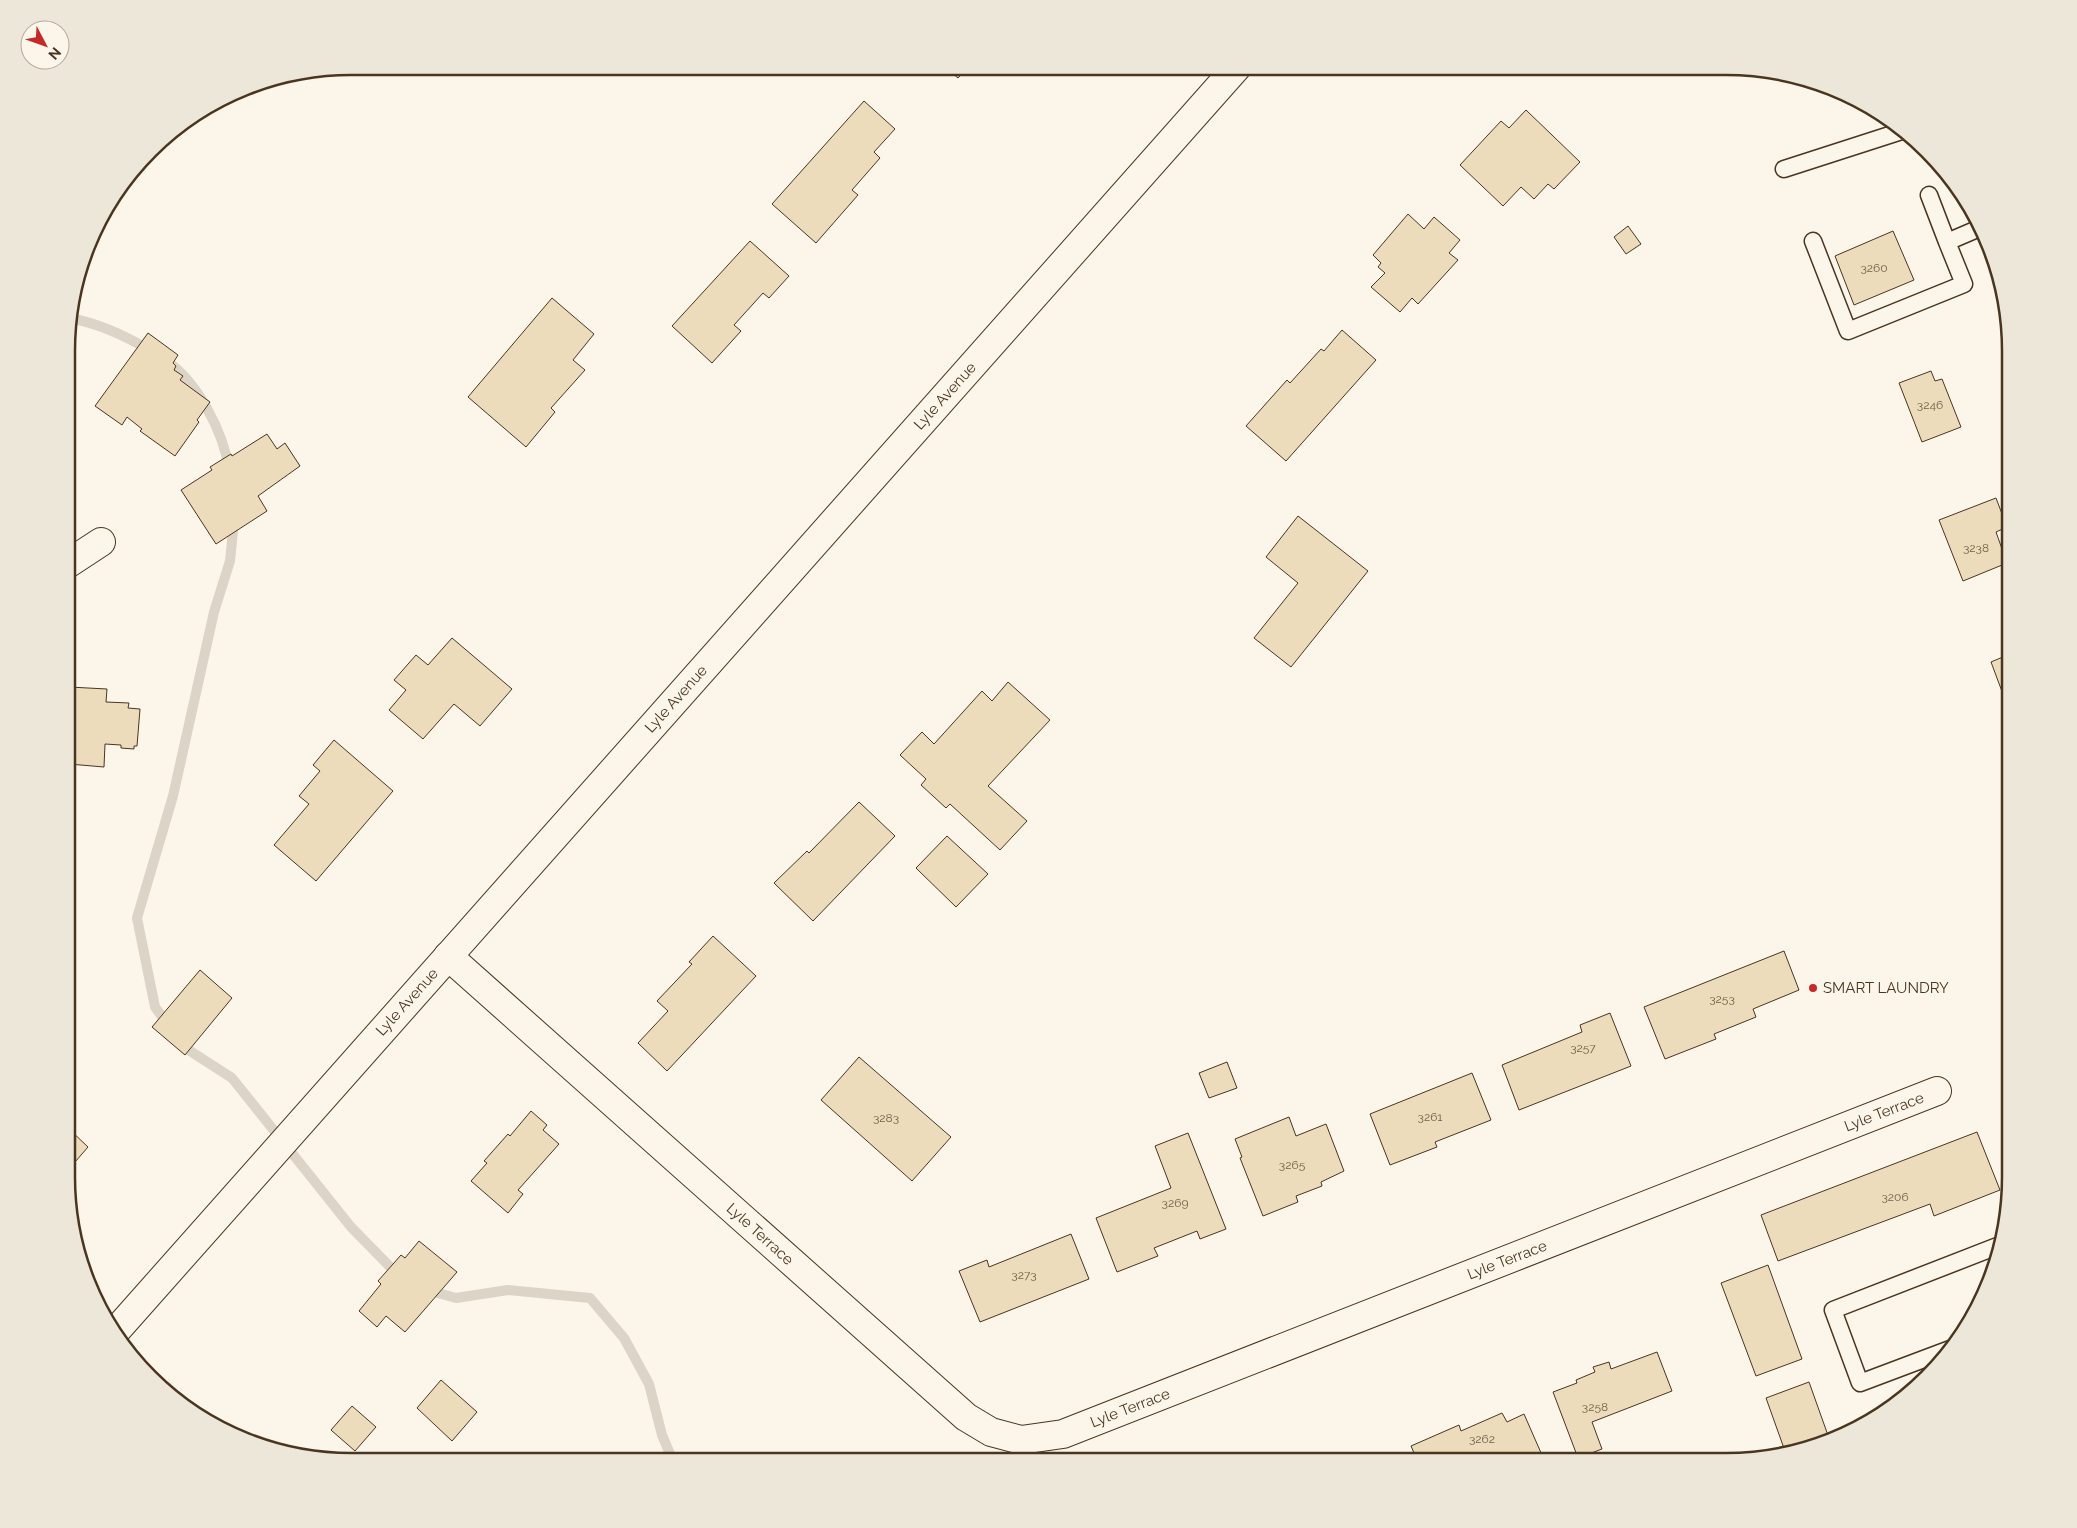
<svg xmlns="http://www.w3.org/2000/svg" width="2077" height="1528" font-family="Raleway,sans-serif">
<rect width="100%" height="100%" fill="#fbf6e9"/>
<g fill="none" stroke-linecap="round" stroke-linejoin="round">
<!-- stream -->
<path stroke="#dcd4c6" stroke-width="10" d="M 69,318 C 98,323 126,336 151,351
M 165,360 C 197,380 224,433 229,470
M 169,1026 L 155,1007 L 137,918 L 173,796 L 214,612 L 230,561 L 234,521
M 181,1041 L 187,1049 L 232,1078 L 351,1227 L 399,1276
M 427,1290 L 456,1298 L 508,1290 L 590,1298 L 624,1338 L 649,1384 L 662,1435 L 673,1461"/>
</g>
<!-- building -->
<path fill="#ecdcbc" stroke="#4a3520" d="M 945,67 L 968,67 L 958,78 Z
M 864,101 L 895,129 L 874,152 L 880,158 L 852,190 L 858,195 L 816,243 L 772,204 Z
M 1526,110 L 1580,162 L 1554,189 L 1548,184 L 1534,199 L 1521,187 L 1503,206 L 1460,165 L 1501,121 L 1509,128 Z
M 1408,214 L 1424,229 L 1434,217 L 1460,240 L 1449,253 L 1458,260 L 1418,304 L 1412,298 L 1400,312 L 1371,287 L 1385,273 L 1378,267 L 1381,263 L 1373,255 Z
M 1628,226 L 1641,244 L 1626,254 L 1614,237 Z
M 1893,231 L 1914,280 L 1854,305 L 1835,256 Z
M 750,241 L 789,276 L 769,298 L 763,293 L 734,325 L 741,331 L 712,363 L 672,326 Z
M 552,298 L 594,334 L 573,360 L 585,370 L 551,408 L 555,412 L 526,447 L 468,397 Z
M 1342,330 L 1376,360 L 1286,461 L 1246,426 L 1287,380 L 1290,383 L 1321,349 L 1324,351 Z
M 148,333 L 178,355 L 173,363 L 176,366 L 174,370 L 183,376 L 180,380 L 210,402 L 197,420 L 199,422 L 175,456 L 140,431 L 142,429 L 127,417 L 122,425 L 95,406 Z
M 1931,371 L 1935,381 L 1942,379 L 1961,427 L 1922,442 L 1899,383 Z
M 267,434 L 277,449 L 285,443 L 300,466 L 258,496 L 267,511 L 216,544 L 181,490 L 212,470 L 210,467 L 231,454 L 232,456 Z
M 1996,498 L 2007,527 L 1996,532 L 2007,563 L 1963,581 L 1939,520 Z
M 1298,516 L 1368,571 L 1291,667 L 1254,638 L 1298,583 L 1266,557 Z
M 452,638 L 512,689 L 480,726 L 454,704 L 423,739 L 389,710 L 406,690 L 394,680 L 416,655 L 428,665 Z
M 2010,654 L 2010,713 L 1991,662 Z
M 1008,682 L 1050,720 L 988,786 L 1027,821 L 1000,850 L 950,804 L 946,808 L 921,785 L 926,779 L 900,755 L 922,732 L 934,744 L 982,691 L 992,701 Z
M 69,687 L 107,689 L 106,702 L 129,703 L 128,708 L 140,709 L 137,746 L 134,746 L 134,749 L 121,748 L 121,745 L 105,744 L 104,767 L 69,764 Z
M 334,740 L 393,791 L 316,881 L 274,845 L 309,804 L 299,796 L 320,771 L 313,765 Z
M 859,802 L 895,836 L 813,921 L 774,883 L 807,851 L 809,853 Z
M 947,836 L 988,874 L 956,907 L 916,868 Z
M 713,936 L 756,976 L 667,1071 L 638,1043 L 668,1011 L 657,1001 L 692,964 L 689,962 Z
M 1784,951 L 1799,990 L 1753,1009 L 1756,1017 L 1714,1034 L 1716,1039 L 1665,1059 L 1644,1007 Z
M 200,970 L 232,998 L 185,1055 L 152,1027 Z
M 1610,1013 L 1631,1066 L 1519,1110 L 1502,1065 L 1582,1032 L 1580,1025 Z
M 859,1057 L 951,1137 L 912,1181 L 821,1100 Z
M 1227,1062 L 1237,1088 L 1209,1098 L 1199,1073 Z
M 1472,1073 L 1491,1120 L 1435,1142 L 1437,1147 L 1390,1165 L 1370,1114 Z
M 531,1111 L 547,1125 L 543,1130 L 559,1144 L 518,1190 L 523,1194 L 508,1213 L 471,1181 L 487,1163 L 484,1161 L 508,1134 L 510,1136 Z
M 1289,1117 L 1296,1136 L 1326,1124 L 1344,1171 L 1321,1182 L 1322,1186 L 1296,1196 L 1298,1202 L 1263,1216 L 1240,1158 L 1242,1157 L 1235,1139 Z
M 69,1129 L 88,1147 L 69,1169 Z
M 1977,1132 L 2000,1190 L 1934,1216 L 1930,1204 L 1778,1261 L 1761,1215 Z
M 1188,1133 L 1226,1229 L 1200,1239 L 1197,1231 L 1154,1248 L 1158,1256 L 1117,1272 L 1096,1218 L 1171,1188 L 1155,1146 Z
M 1071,1234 L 1089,1279 L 980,1322 L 959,1271 L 987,1260 L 989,1267 Z
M 419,1241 L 457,1272 L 405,1332 L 386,1316 L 377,1327 L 359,1311 L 381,1284 L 378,1281 L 401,1255 L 405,1258 Z
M 1768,1265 L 1802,1359 L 1756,1376 L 1721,1283 Z
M 1657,1352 L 1672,1391 L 1592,1422 L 1602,1449 L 1578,1458 L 1553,1392 L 1577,1383 L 1576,1380 L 1595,1372 L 1593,1367 L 1609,1362 L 1611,1369 Z
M 441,1380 L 477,1412 L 452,1441 L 417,1408 Z
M 1809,1382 L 1830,1441 L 1800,1452 L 1786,1454 L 1766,1398 Z
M 352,1406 L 376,1427 L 355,1451 L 331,1430 Z
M 1502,1413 L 1507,1422 L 1524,1414 L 1545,1462 L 1418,1462 L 1411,1446 L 1459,1425 L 1461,1431 Z"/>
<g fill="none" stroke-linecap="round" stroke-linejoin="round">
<defs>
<path id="service" d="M 1784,169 L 1905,130
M 1929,195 L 1947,242 L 1982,227
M 1813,241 L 1848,331 L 1964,284 L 1947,242
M 1953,1348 L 1860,1383 L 1833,1310 L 2000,1245"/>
<path id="minor" d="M 69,563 L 101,542
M 448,956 L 966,1417 L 991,1432 L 1021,1440 L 1063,1434 L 1937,1091"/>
<path id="tertiary" d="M 115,1332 L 1237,67"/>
</defs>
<!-- service casing -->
<use href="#service" stroke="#4a3520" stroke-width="19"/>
<!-- minor casing -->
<use href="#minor" stroke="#4a3520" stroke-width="30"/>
<!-- tertiary casing -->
<use href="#tertiary" stroke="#4a3520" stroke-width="30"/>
<!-- service -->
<use href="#service" stroke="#fbf6e9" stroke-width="16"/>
<!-- minor -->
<use href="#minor" stroke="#fbf6e9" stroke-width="28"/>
<!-- tertiary -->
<use href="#tertiary" stroke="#fbf6e9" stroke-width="28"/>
</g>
<!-- markers -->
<circle fill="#c62828" stroke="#fbf6e9" stroke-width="2" cx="1813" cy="988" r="5"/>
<g text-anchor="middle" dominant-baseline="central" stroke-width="4" stroke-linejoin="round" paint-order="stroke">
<!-- number labels -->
<g font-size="12" fill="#725f47">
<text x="1874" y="268">3260</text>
<text x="1930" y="405">3246</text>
<text x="1976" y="548">3238</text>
<text x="1722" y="999">3253</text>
<text x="1583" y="1048">3257</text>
<text x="1430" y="1117">3261</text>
<text x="886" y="1118">3283</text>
<text x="1292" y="1165">3265</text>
<text x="1895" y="1197">3206</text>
<text x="1175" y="1203">3269</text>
<text x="1024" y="1275">3273</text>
<text x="1595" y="1407">3258</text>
<text x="1482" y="1439">3262</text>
</g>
<!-- street labels -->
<g font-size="15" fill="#4a3520" stroke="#fbf6e9">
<text transform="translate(945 396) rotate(-48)">Lyle Avenue</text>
<text transform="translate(676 699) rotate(-48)">Lyle Avenue</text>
<text transform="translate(407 1002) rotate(-48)">Lyle Avenue</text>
<text transform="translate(1884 1112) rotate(-21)">Lyle Terrace</text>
<text transform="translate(760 1234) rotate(42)">Lyle Terrace</text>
<text transform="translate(1507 1260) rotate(-21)">Lyle Terrace</text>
<text transform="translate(1130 1408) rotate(-21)">Lyle Terrace</text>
</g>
<!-- poi labels -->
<g font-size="15" fill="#4a3520" stroke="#fbf6e9" text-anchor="start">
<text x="1823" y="988">SMART LAUNDRY</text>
</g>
</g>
<!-- crop -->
<path d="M0 0H2077V1528H0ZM351 75H1726A276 276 0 0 1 2002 351V1177A276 276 0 0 1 1726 1453H351A276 276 0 0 1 75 1177V351A276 276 0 0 1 351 75Z" fill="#ede7d9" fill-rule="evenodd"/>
<path fill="none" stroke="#4a3520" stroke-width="2.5" d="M351 75H1726A276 276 0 0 1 2002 351V1177A276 276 0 0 1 1726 1453H351A276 276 0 0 1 75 1177V351A276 276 0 0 1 351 75Z"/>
<!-- north arrow -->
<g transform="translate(45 45) rotate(131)"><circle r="24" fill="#fbf6e9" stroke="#b4a999"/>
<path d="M0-4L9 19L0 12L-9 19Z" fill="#c62828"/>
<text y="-8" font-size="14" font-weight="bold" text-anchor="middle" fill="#4a3520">N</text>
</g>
</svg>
